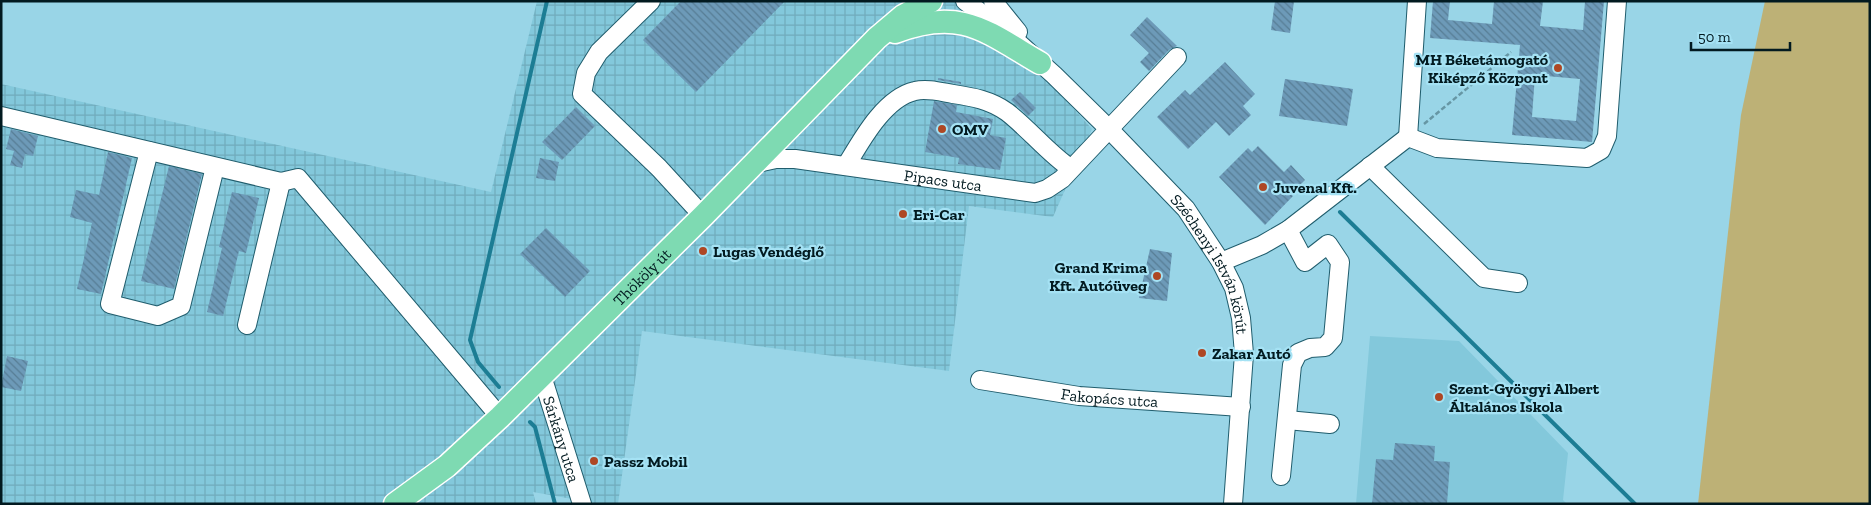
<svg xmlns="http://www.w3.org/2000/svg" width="1871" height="505" font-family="'Zilla Slab',serif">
<defs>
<pattern id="industrial-grid" width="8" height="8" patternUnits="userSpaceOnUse" patternTransform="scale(1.25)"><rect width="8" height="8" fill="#83c8db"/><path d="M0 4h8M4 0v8" fill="none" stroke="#70abbc"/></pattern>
<pattern id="building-back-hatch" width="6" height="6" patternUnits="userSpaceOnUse" patternTransform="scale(1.25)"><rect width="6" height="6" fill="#6d9ab8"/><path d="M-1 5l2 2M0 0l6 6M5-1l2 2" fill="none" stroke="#577d95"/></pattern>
</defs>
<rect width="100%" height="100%" fill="#99d5e7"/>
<!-- built -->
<path fill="#83c8db" d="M 1370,336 L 1459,341 L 1568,453 L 1563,500 L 1567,504 L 1356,504 Z"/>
<!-- industrial -->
<path fill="url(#industrial-grid)" d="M 537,1 L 976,1 L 1092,129 L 1053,217 L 969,206 L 949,371 L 642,331 L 618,504 L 600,504 L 533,492 L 536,504 L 1,504 L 1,84 L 491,192 Z"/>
<!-- grass -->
<path fill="#bdb176" d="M 1765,1 L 1870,1 L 1870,504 L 1698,504 L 1741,115 Z"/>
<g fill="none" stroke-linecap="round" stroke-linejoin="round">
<!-- stream -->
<path stroke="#1c7d94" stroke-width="4" d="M 1340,212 L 1635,504
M 499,387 L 478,362 L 470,340 L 547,1
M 530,422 L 535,427 L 555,504"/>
</g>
<!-- building -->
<path fill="url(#building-back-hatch)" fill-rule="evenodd" d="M 681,1 L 785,1 L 696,92 L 643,40 Z
M 1275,1 L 1294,1 L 1290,33 L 1271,30 Z
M 1433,1 L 1450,1 L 1448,20 L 1492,24 L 1494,1 L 1543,1 L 1540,26 L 1583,30 L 1585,1 L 1604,1 L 1592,142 L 1512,135 L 1520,45 L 1430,38 ZM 1535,75 L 1580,79 L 1576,121 L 1532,117 Z
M 1147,17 L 1177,46 L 1169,50 L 1149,71 L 1140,62 L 1149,53 L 1130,35 Z
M 1225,62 L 1255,94 L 1243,106 L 1251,115 L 1229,136 L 1216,122 L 1188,149 L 1157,117 L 1185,90 L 1190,95 Z
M 938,78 L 961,82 L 961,84 L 938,80 Z
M 1285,79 L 1353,89 L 1347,126 L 1279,116 Z
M 1020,92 L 1036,108 L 1028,116 L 1011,100 Z
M 934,101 L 957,105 L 956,112 L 993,119 L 990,135 L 1006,138 L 1000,170 L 958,164 L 959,158 L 925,152 Z
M 576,107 L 595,126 L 562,160 L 542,142 Z
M 11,129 L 38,136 L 33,156 L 25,154 L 22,168 L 10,165 L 14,151 L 6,149 Z
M 1258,146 L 1284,172 L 1291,165 L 1305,180 L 1291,194 L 1293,196 L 1265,225 L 1219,177 L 1248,148 L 1252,152 Z
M 108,152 L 132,158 L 101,294 L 77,289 L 92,223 L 70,217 L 76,190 L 99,195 Z
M 540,158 L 559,162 L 555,181 L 536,178 Z
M 169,166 L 202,174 L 174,289 L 141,281 Z
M 232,192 L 259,198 L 246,253 L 239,251 L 223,316 L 207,312 L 222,248 L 219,247 Z
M 546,228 L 590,271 L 565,297 L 520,254 Z
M 1150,249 L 1172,253 L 1167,301 L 1139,298 Z
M 7,356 L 28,361 L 21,391 L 1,387 Z
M 1395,443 L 1435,446 L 1434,461 L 1450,462 L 1447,504 L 1372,504 L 1376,459 L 1393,460 Z"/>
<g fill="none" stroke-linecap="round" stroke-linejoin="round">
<defs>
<g id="minor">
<path d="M 651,1 L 599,52 L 586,73 L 582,94 L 659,168 L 703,216"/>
<path id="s1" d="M 965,1 L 1004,30 L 1054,75 L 1109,129 L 1186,209 L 1221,262 L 1234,288 L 1241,318 L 1244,354 L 1233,504"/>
<path d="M 993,1 L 1018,32"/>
<path d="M 1,116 L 281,182 L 298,178 L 500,417"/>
<path d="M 1408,137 L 1437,148 L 1587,158 L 1601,150 L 1607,136 L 1617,1"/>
<path d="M 1408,137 L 1417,1"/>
<path d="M 149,151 L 110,304 L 158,316 L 181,306 L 215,167"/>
<path id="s2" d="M 753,164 L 776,159 L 795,159 L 1035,193 L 1047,189 L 1062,179 L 1177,57"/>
<path d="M 846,166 C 861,141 884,98 915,91 C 927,88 941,92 953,94 C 973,97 990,100 1007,112 C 1029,129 1047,152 1070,168"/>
<path d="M 1370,166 L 1484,278 L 1518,283"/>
<path d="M 1221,262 L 1262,245 L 1288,230 L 1408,137"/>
<path d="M 247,325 L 281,182"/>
<path id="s3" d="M 542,376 L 582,504"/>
<path id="s4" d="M 980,380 L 1079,396 L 1241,407"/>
<path d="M 1287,420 L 1330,424"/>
<path d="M 1281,476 L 1292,365 L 1298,353 L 1310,348 L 1325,347 L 1333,338 L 1340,262 L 1328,244 L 1305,262 L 1288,230"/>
</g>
<g id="major">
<path d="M 895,32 C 961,7 985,31 1040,63"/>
<path id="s5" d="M 395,504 L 447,466 L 500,417 L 703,216 L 877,38 L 903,16 L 931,1"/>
</g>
</defs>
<!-- minor casing -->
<use href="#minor" stroke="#205d6d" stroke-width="20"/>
<!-- major casing -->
<use href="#major" stroke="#fff" stroke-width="25"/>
<!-- path -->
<path stroke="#6696a4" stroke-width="2.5" stroke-dasharray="5 2.5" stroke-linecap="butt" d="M 1424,124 L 1511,52"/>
<!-- minor -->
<use href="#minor" stroke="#fff" stroke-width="18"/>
<!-- major -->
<use href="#major" stroke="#7edab2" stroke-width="22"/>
</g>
<!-- markers -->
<g fill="#ae4724" stroke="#a5e2f4" stroke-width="2">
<circle cx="1558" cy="68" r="5"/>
<circle cx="942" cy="129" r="5"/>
<circle cx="1263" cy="187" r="5"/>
<circle cx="903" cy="214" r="5"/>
<circle cx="703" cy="251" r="5"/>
<circle cx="1157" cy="276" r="5"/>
<circle cx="1202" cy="353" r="5"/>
<circle cx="1439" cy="397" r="5"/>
<circle cx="594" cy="461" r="5"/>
</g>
<g text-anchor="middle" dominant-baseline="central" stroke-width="4.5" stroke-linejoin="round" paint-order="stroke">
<!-- poi labels -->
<g font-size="16" font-weight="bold" fill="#021a20" stroke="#a5e2f4" text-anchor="start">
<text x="1548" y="59" text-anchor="end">MH Béketámogató<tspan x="1548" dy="18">Kiképző Központ</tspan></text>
<text x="952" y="129">OMV</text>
<text x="1273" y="187">Juvenal Kft.</text>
<text x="913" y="214">Eri-Car</text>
<text x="713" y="251">Lugas Vendéglő</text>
<text x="1147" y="267" text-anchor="end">Grand Krima<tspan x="1147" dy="18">Kft. Autóüveg</tspan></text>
<text x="1212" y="353">Zakar Autó</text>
<text x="1449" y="388">Szent-Györgyi Albert<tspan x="1449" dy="18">Általános Iskola</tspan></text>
<text x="604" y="461">Passz Mobil</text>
</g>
<!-- street labels -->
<g font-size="16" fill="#021a20" stroke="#a5e2f4">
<text stroke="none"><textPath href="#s2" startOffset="192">Pipacs utca</textPath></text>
<text stroke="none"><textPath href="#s1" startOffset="365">Széchenyi István körút</textPath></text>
<text stroke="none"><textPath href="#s5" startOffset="336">Thököly út</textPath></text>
<text stroke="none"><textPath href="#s4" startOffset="131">Fakopács utca</textPath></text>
<text stroke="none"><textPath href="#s3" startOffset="66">Sárkány utca</textPath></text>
</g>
</g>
<!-- border -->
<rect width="1871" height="505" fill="none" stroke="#021a20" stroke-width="5"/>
<!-- scale -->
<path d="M1691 42v8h99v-8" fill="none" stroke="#021a20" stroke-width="2.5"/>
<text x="1698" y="42" font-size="15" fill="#021a20" stroke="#a5e2f4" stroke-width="4" paint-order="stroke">50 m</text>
</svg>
